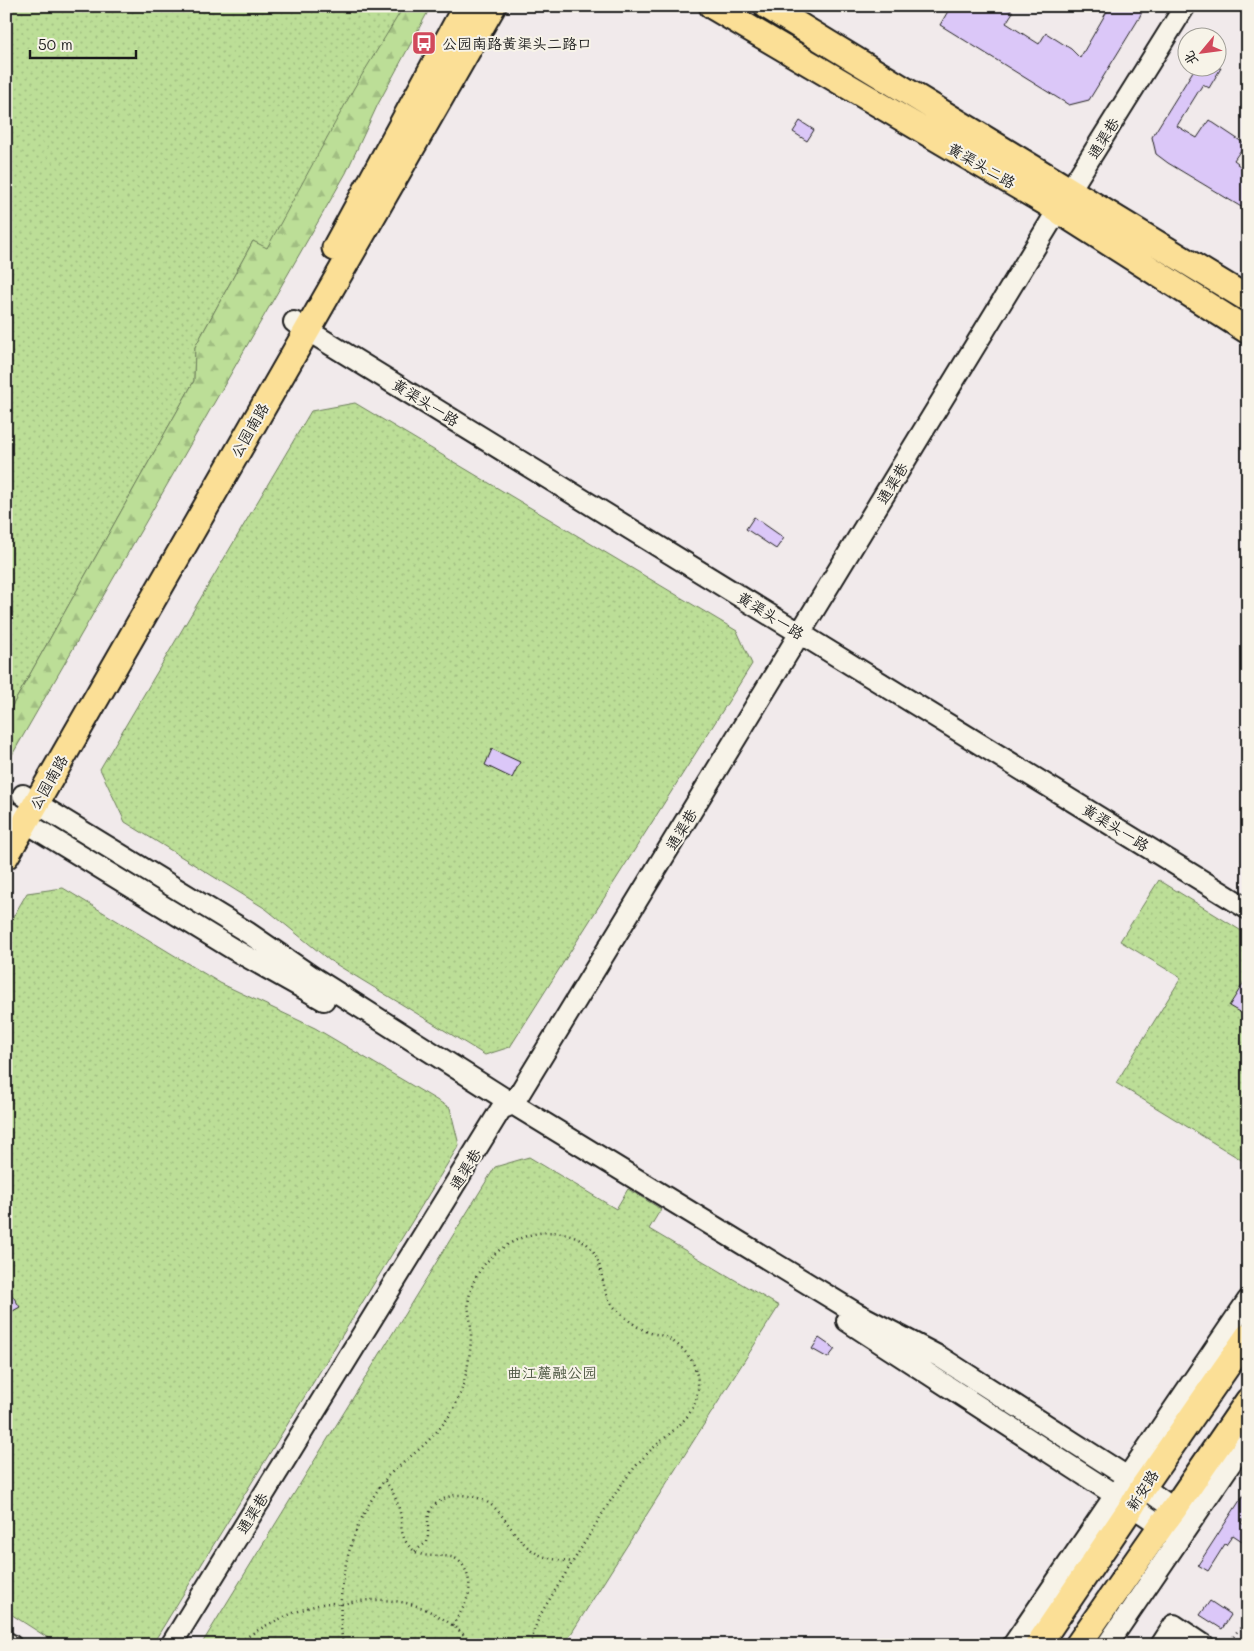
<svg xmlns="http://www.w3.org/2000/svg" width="1254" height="1651" font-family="Mali,'LXGW WenKai TC',sans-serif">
<defs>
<pattern id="green-dots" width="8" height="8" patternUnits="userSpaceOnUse" patternTransform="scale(1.25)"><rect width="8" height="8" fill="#bcde97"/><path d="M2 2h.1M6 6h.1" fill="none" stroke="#a1be82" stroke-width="1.8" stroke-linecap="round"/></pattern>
<pattern id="forest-firs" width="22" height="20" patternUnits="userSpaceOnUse" patternTransform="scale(1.25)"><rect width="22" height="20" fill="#bcde97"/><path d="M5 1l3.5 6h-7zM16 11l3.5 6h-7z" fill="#a1be82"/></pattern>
</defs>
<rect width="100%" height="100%" fill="#f1eaeb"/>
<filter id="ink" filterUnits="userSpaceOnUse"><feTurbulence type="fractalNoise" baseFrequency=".02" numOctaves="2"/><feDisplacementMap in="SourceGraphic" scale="10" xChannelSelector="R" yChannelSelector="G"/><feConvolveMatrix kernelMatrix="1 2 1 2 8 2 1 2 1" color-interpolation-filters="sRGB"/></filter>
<g filter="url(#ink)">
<!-- green -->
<path fill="url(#green-dots)" stroke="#6c7d5a" d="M 6,6 L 408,6 L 267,249 L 253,241 L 195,347 L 194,381 L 6,717 Z
M 355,403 L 737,631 L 752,664 L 510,1047 L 485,1055 L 329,960 L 266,909 L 125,822 L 100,769 L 311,411 Z
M 1159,880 L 1248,935 L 1248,1164 L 1116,1083 L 1181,978 L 1120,941 Z
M 63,888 L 220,983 L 315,1028 L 450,1108 L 459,1145 L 152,1645 L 59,1645 L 6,1611 L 6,929 L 27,893 Z
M 529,1157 L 616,1209 L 628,1189 L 661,1209 L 649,1229 L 779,1306 L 564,1645 L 201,1645 L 495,1167 Z"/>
<!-- forest -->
<path fill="url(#forest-firs)" stroke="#6c7d5a" d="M 404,6 L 431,6 L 378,104 L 346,173 L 8,762 L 6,760 L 6,717 L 194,381 L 195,347 L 253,241 L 267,248 L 354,88 Z"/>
<!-- building -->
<path fill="#dbc7f8" stroke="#1c1c1c" d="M 951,6 L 1004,6 L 1013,12 L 1006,23 L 1039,44 L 1046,33 L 1071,49 L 1080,58 L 1110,6 L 1145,6 L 1138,20 L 1089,100 L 1069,105 L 940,25 Z
M 1195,68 L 1221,68 L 1209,88 L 1203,84 L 1177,126 L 1197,138 L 1209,120 L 1245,144 L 1234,160 L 1238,163 L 1237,164 L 1248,171 L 1248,211 L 1168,163 L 1156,154 L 1152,137 Z
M 800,121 L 814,130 L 807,141 L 793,132 Z
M 754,517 L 784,538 L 776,549 L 746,529 Z
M 492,749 L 520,762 L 512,778 L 485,765 Z
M 1248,976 L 1248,1017 L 1229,1006 Z
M 6,1286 L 20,1307 L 6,1315 Z
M 819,1338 L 835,1349 L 828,1358 L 812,1349 Z
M 1248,1488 L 1248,1512 L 1241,1523 L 1248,1527 L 1248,1545 L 1233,1535 L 1226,1545 L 1225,1544 L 1208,1571 L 1198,1565 Z
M 1210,1601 L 1231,1615 L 1222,1629 L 1200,1615 Z"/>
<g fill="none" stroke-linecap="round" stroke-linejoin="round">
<defs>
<path id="minor" d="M 294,322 L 1248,909
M 23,795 L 247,932 L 311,976 L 513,1104 L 856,1313 L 940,1357 L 1143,1487 L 1191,1521
M 12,814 L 233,949 L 324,1000
M 847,1321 L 1132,1506 L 1179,1538
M 6,1642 L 11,1645
M 171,1645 L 501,1109 L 513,1104 L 1070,190 L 1185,6
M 1013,1645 L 1248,1300
M 1107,1645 L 1248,1438
M 1161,1645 L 1174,1625 L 1204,1645"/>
<path id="major" d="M 712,6 L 1045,202 L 1248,331
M 767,6 L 1248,299
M 335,248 L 466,6
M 6,856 L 493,6
M 1038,1645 L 1132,1506 L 1143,1487 L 1248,1336
M 1078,1645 L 1161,1526 L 1174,1509 L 1248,1401"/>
</defs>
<!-- minor casing -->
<use href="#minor" stroke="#1c1c1c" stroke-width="24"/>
<!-- major casing -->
<use href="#major" stroke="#1c1c1c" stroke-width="29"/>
<!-- path -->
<path stroke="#1c1c1c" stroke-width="2.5" stroke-dasharray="1 4" stroke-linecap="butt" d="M 385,1481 C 394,1492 400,1506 401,1520 C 401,1528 402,1535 406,1542 C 420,1562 432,1553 451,1557 C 457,1558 463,1564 465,1569 C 476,1591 464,1607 452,1626
M 415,1551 L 427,1542 C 430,1531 425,1519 432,1508 C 436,1502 448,1496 455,1495 C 504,1494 502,1529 533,1551 C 544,1559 559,1560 573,1562
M 237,1645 C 255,1628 305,1605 330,1603 C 334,1603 338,1604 342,1604 C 348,1603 354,1601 360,1601 C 375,1599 392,1600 406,1603 C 431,1608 457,1626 474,1645
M 343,1645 C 334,1585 350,1525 387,1477 C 393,1470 403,1464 410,1457 C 425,1445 445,1425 454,1408 C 465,1388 472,1351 471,1329 C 471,1319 467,1308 469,1298 C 474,1266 503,1241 534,1234 C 551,1230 574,1232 587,1244 C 606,1260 598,1290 615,1308 C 625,1318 636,1327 648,1332 C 653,1334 658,1334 663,1336 C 673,1340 684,1349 690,1358 C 697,1368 700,1385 697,1397 C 690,1423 664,1436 647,1454 C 623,1478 606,1508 588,1537 C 572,1563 556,1589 540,1615 L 534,1630 L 531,1645
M 1228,1645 L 1236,1633 L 1248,1619"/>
<!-- minor -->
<use href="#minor" stroke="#f7f3e8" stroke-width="20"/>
<!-- major -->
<use href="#major" stroke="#fbdf96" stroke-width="25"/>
</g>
</g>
<!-- icons -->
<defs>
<symbol id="bus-square" viewBox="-11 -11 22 22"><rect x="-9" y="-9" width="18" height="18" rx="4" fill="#d1495b" stroke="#f7f3e8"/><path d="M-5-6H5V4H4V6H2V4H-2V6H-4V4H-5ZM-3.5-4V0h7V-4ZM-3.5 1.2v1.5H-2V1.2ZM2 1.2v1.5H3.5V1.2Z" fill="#fff"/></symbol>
</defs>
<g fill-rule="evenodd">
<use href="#bus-square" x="410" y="29" width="28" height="28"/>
</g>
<g text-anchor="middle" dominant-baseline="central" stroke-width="4" stroke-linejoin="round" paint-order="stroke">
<!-- poi labels -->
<g font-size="15" fill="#1c1c1c" stroke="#f7f3e8" text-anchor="start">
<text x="442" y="43">公园南路黄渠头二路口</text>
</g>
<!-- street labels -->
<g font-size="15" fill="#1c1c1c" stroke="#f7f3e8">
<text transform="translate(1103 138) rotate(-58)">通渠巷</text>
<text transform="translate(982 165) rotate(30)">黄渠头二路</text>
<text transform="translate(426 402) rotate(32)">黄渠头一路</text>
<text transform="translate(249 430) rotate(-60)">公园南路</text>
<text transform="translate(892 483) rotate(-59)">通渠巷</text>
<text transform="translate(771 615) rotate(32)">黄渠头一路</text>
<text transform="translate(48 782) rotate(-60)">公园南路</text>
<text transform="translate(1116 827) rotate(32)">黄渠头一路</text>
<text transform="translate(681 829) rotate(-59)">通渠巷</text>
<text transform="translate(465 1169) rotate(-58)">通渠巷</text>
<text transform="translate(1142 1490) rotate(-57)">新安路</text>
<text transform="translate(252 1513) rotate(-58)">通渠巷</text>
</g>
<!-- park labels -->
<g font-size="15" fill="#4c5641" stroke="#f7f3e8">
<text x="552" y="1372">曲江麓融公园</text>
</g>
</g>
<!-- margin -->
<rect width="1254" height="1651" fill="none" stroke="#f7f3e8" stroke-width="25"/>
<rect x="12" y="12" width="1229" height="1626" fill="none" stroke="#1c1c1c" stroke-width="2" filter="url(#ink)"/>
<!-- north arrow -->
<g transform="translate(1202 52) rotate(241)"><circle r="24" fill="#f7f3e8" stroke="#9f9d96"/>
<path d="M0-4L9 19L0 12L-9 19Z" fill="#d1495b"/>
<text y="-8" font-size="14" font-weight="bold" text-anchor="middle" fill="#1c1c1c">北</text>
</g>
<!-- scale -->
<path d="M30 50v8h106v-8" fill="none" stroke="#1c1c1c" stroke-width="2.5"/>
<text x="38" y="50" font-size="15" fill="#1c1c1c" stroke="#f7f3e8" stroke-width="4" paint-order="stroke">50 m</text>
</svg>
